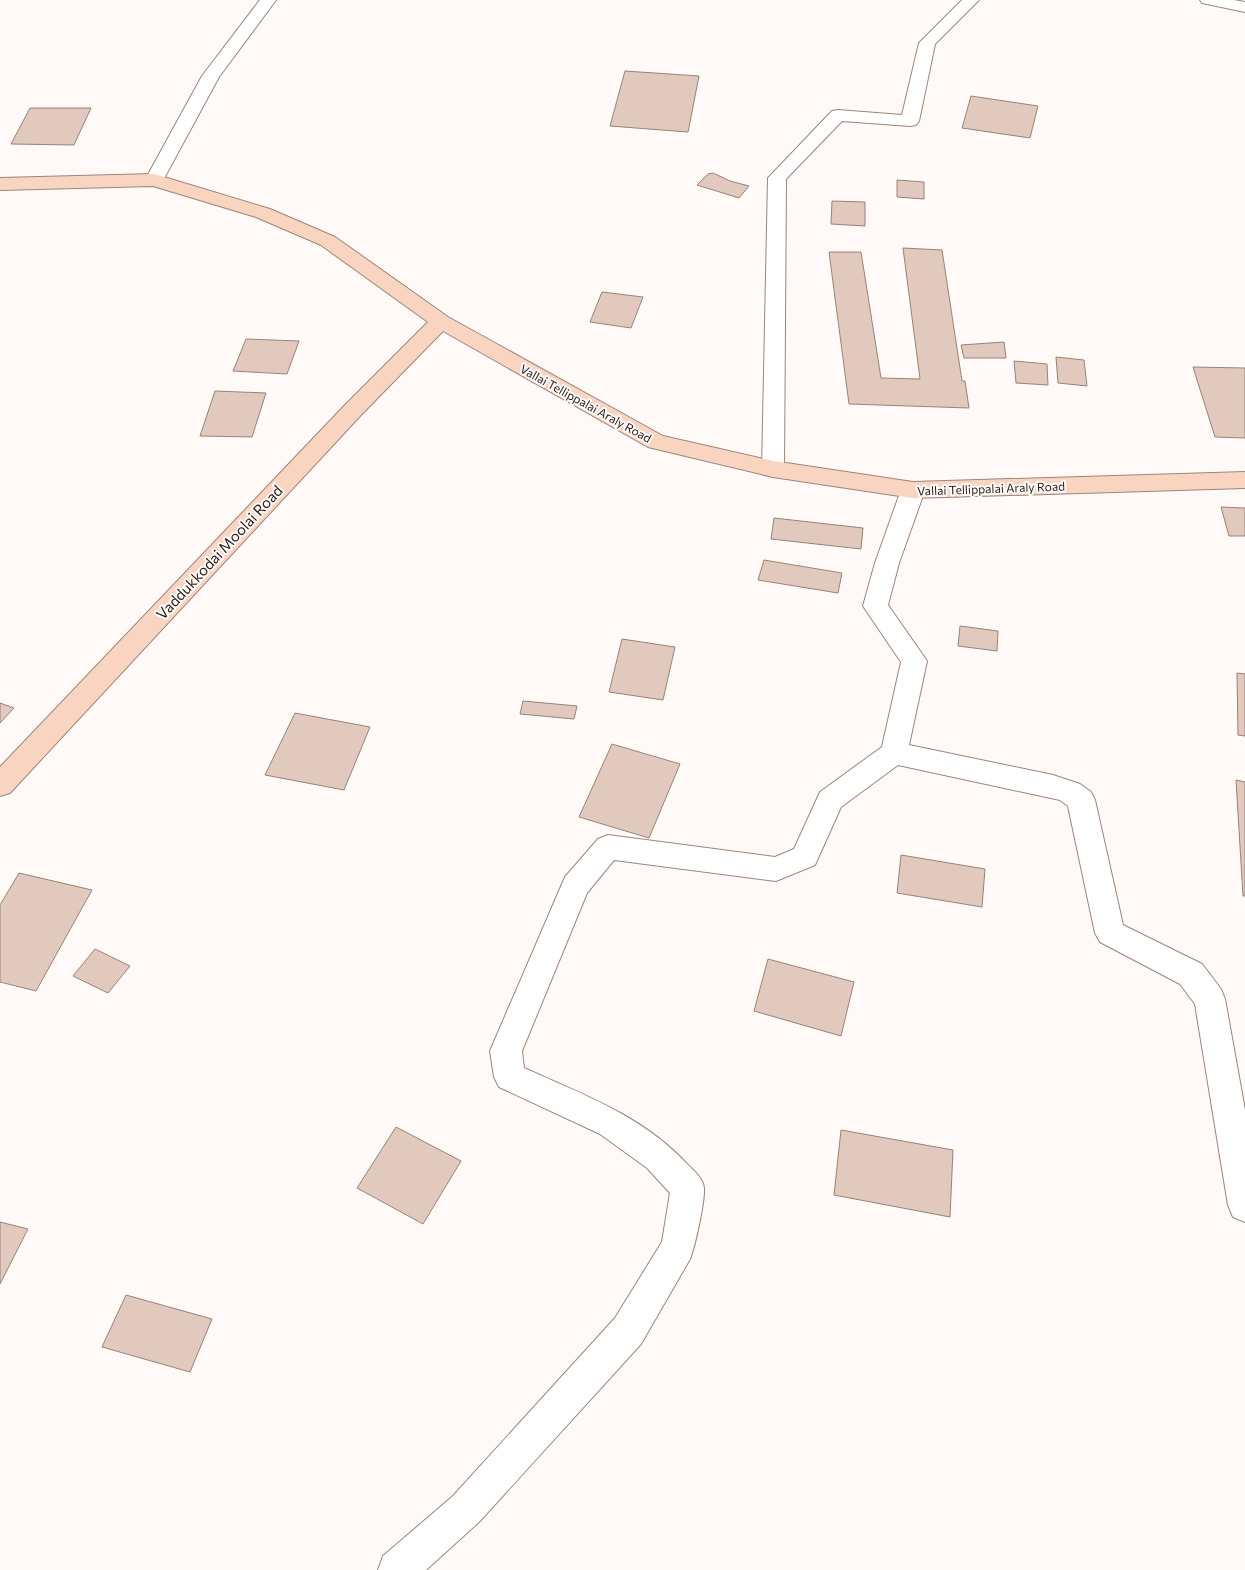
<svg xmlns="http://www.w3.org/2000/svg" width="1245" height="1570" font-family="Commissioner,sans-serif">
<rect width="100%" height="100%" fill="#fffaf7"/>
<!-- building -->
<path fill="#e2c9be" stroke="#998278" d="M 625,71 L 699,76 L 688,132 L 610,126 Z
M 971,96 L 1038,106 L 1030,138 L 962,128 Z
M 30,108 L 91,108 L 74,145 L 11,144 Z
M 713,173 L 730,181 L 749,186 L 739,198 L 697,185 L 708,174 Z
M 897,180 L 924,182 L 924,199 L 897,197 Z
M 832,201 L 865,202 L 865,226 L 831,224 Z
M 903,248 L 942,250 L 962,381 L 965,381 L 969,408 L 849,404 L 829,252 L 861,252 L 881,378 L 920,379 Z
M 602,292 L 643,297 L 631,328 L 590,322 Z
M 246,339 L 299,341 L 287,374 L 233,371 Z
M 1004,342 L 1006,358 L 964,358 L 961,345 Z
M 1056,357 L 1084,360 L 1087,386 L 1058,383 Z
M 1014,361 L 1047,364 L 1048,385 L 1016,383 Z
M 1193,367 L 1245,368 L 1245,438 L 1215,437 Z
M 215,391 L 266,393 L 252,437 L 200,436 Z
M 1221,507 L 1245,508 L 1245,536 L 1229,536 Z
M 774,518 L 863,528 L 861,549 L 771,539 Z
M 764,560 L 842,573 L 838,593 L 758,580 Z
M 960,626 L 998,631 L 997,651 L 958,646 Z
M 622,639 L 675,647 L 663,700 L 609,692 Z
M 1237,673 L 1245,674 L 1245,736 L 1238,735 Z
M 523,701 L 577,706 L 574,719 L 520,714 Z
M 0,703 L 14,708 L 0,723 Z
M 295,713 L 370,727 L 344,790 L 265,775 Z
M 612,744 L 680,764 L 649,838 L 579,817 Z
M 1236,780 L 1245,782 L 1245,896 L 1243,896 Z
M 901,855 L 985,869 L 982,907 L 897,893 Z
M 19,873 L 92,890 L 36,991 L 0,982 L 0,905 Z
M 95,949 L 130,966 L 108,993 L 73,976 Z
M 768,959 L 854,982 L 841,1036 L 754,1011 Z
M 396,1127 L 461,1161 L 423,1224 L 357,1188 Z
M 841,1130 L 953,1150 L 950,1217 L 834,1195 Z
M 0,1222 L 28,1229 L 0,1284 Z
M 126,1295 L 212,1319 L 190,1372 L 102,1347 Z"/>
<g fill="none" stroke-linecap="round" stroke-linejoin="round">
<defs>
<path id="street" d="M 260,0 L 276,0 L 219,77 L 161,184 L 154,186 L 147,184 L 145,180 L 202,76 Z
M 962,0 L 979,0 L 935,44 L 919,121 L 916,125 L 910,126 L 842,121 L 786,179 L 784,469 L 781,474 L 773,477 L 765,474 L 762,469 L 768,178 L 832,111 L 838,110 L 902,115 L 919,43 Z
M 1200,0 L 1234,0 L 1245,2 L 1245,12 L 1202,3 Z
M 913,482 L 921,484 L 925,490 L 899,563 L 888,605 L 927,661 L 909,745 L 1053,775 L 1080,784 L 1091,792 L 1095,800 L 1123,925 L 1202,964 L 1221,989 L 1225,999 L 1245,1110 L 1245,1222 L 1233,1217 L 1228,1205 L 1195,1004 L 1180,984 L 1100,942 L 1095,933 L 1068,806 L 1060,800 L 898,765 L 841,807 L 815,865 L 776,881 L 614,860 L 587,893 L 522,1051 L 524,1068 C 582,1094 643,1116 687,1164 C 693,1170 703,1178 704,1188 C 705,1201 695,1247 690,1259 L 641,1344 L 479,1522 L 426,1570 L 378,1570 L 383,1556 L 453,1496 L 615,1318 L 662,1242 L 670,1193 L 647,1168 L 600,1134 L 499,1087 L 494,1077 L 490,1051 L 565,877 L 598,839 L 608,835 L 775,857 L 794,849 L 820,792 L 882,747 L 901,662 L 863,606 L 875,563 L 901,490 L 905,484 Z"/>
<path id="secondary" d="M 154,174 L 270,209 L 335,237 L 448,317 L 663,436 L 773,461 L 913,482 L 1245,472 L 1245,488 L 913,498 L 773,477 L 648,447 L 443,331 L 361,415 L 10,793 L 0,796 L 0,767 L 345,405 L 428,322 L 321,245 L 256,217 L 153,186 L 0,190 L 0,178 Z"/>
</defs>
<!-- street casing -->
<use href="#street" stroke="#9c857b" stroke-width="2"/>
<!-- secondary casing -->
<use href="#secondary" stroke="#9c857b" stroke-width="2"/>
<!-- street -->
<use href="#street" fill="#fff" fill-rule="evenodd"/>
<!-- secondary -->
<use href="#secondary" fill="#f9d4c1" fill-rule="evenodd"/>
</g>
<g text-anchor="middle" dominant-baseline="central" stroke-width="4" stroke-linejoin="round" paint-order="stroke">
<!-- far-street labels -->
<g font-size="12" fill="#251c18" stroke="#fffaf7">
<text transform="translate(586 403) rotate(29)">Vallai Tellippalai Araly Road</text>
<text transform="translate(991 488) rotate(-2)">Vallai Tellippalai Araly Road</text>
</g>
<!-- street labels -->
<g font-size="15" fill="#251c18" stroke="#fffaf7">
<text transform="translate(219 552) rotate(-47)">Vaddukkodai Moolai Road</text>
</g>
</g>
</svg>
